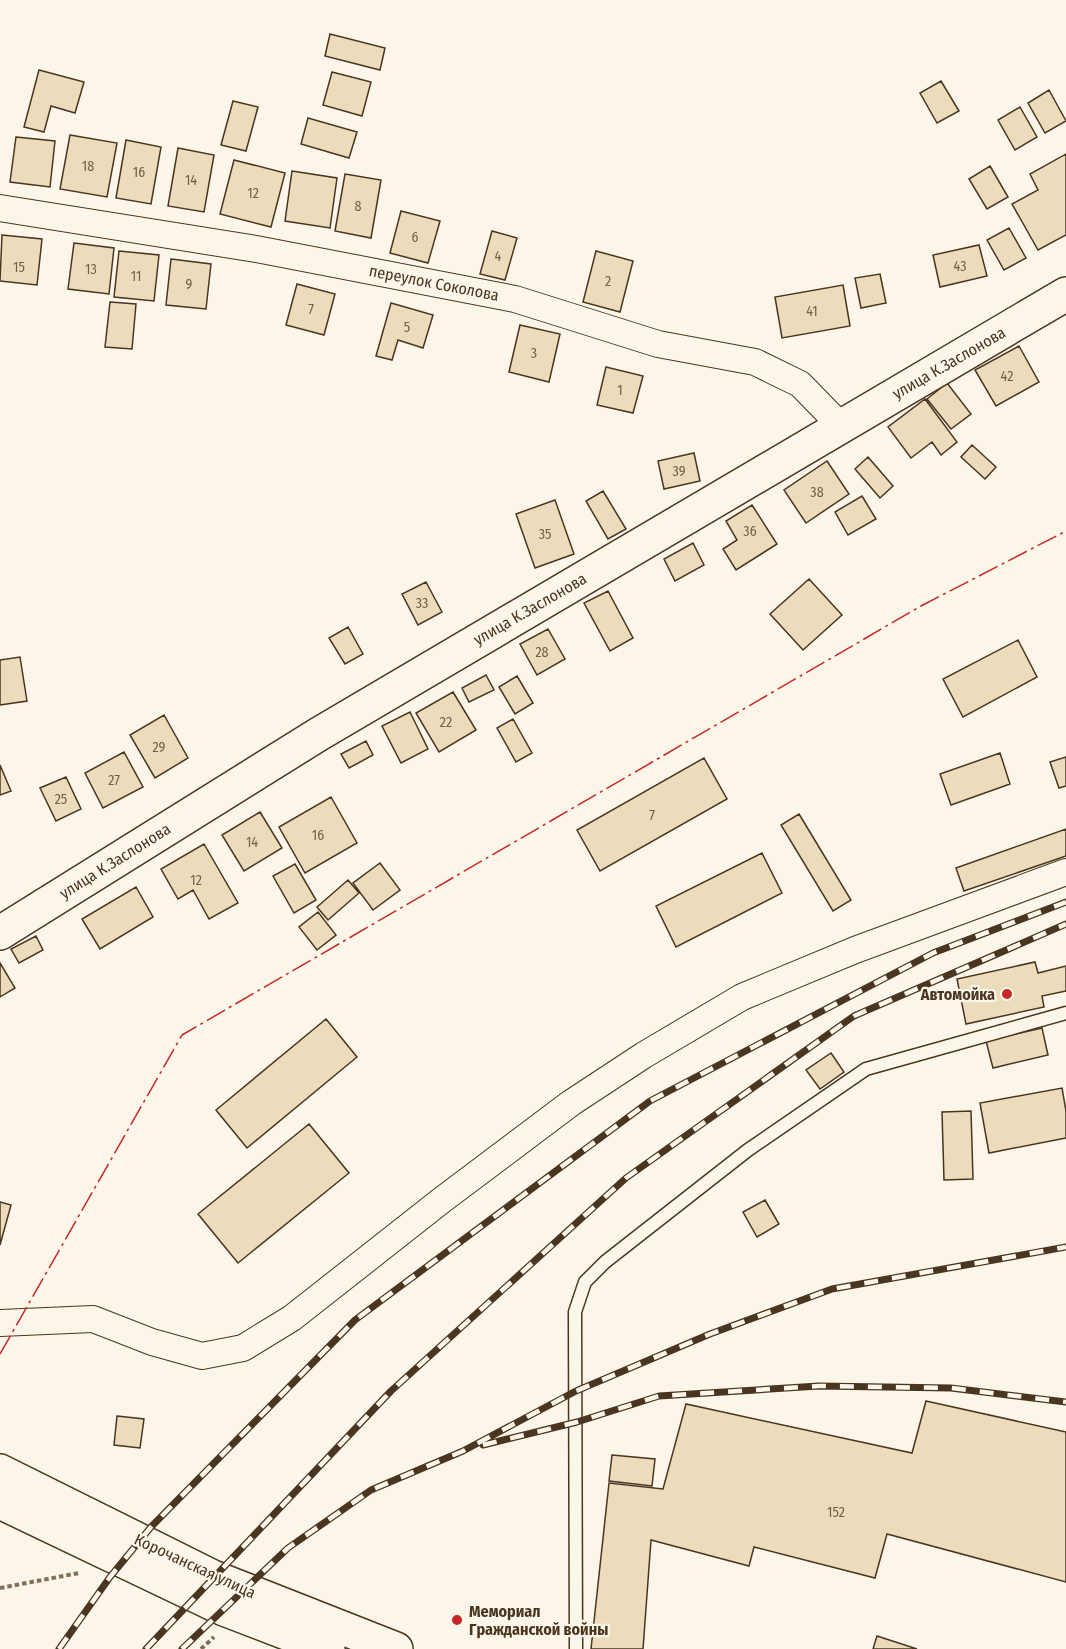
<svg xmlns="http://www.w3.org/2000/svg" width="1066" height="1649" font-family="'Fira Sans Condensed',sans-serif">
<rect width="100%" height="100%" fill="#fbf6e9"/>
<!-- building -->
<path fill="#ecdcbc" stroke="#4a3520" stroke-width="1.5" d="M 330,34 L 385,48 L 380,70 L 325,56 Z
M 39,70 L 84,82 L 75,113 L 51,106 L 44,132 L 24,127 Z
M 332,72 L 371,82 L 362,116 L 323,105 Z
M 941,81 L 959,111 L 937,123 L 920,93 Z
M 1049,90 L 1066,121 L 1045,133 L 1028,103 Z
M 233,101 L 258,107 L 246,151 L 221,145 Z
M 1020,107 L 1037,137 L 1015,150 L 998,120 Z
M 308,118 L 357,132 L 349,158 L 301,144 Z
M 70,135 L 117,143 L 107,197 L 60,189 Z
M 16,137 L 55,141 L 50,187 L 10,182 Z
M 126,140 L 161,147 L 151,204 L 116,198 Z
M 178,148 L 214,155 L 204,212 L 168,206 Z
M 1066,154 L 1066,235 L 1038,250 L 1012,204 L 1038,190 L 1030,174 Z
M 234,160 L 285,173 L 271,227 L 220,214 Z
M 990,166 L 1008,197 L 987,209 L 969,179 Z
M 292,171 L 337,178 L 330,228 L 285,221 Z
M 345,174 L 381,180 L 371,238 L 335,231 Z
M 401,211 L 440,221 L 428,263 L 390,253 Z
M 1009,228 L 1026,258 L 1004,270 L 987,240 Z
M 492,231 L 517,238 L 505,280 L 480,274 Z
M 2,235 L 42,239 L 37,285 L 0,281 Z
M 74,243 L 114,248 L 109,294 L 68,289 Z
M 979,245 L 987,276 L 940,287 L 933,255 Z
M 119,251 L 159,255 L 154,301 L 114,297 Z
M 596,251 L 633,261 L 620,312 L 583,302 Z
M 171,259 L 211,264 L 206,309 L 166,305 Z
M 880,274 L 886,303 L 861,308 L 855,278 Z
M 297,284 L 335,294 L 324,335 L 286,325 Z
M 843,285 L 850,326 L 782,338 L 775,297 Z
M 110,302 L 136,304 L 132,349 L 105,347 Z
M 391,303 L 433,315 L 423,348 L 398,340 L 392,360 L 376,356 Z
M 520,325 L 560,334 L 549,382 L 509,372 Z
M 1019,346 L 1039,382 L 996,406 L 975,370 Z
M 606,367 L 643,376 L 633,413 L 597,405 Z
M 947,383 L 971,414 L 951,429 L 927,399 Z
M 925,399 L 957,442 L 941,455 L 932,442 L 911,458 L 888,427 Z
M 972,445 L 996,467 L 985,479 L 961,457 Z
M 694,453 L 700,481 L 664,489 L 658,461 Z
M 868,457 L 893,486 L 880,498 L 855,469 Z
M 827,461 L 849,494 L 806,523 L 784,490 Z
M 603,491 L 626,529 L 608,539 L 586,501 Z
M 862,496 L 876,519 L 848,535 L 835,512 Z
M 555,500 L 574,554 L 535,568 L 516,514 Z
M 752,505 L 777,544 L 736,570 L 723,549 L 737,540 L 726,521 Z
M 693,543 L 704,565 L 675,581 L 664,559 Z
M 809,579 L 842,615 L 803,650 L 770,614 Z
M 426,582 L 442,612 L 418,625 L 402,594 Z
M 608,591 L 633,638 L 610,651 L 584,603 Z
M 348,627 L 363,654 L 345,664 L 329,638 Z
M 548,629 L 565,659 L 537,675 L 520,644 Z
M 1018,640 L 1037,677 L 963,717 L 943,679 Z
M 20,657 L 27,701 L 0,705 L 0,660 Z
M 486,675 L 494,690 L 469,702 L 462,688 Z
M 517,676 L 533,703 L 515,714 L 499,687 Z
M 453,692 L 476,730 L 439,752 L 416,713 Z
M 410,712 L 428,749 L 401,763 L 382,726 Z
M 164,715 L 188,758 L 155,778 L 130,735 Z
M 513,719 L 532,753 L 516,762 L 497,728 Z
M 366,741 L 373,755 L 349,768 L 341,754 Z
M 124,752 L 143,787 L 103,808 L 85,773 Z
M 1000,753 L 1010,784 L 951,805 L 940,774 Z
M 1066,757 L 1066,786 L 1059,788 L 1050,762 Z
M 704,758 L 727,799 L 600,871 L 577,830 Z
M 0,765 L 11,791 L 0,795 Z
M 66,777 L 81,809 L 56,821 L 40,788 Z
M 331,797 L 357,843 L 305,873 L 279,827 Z
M 260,812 L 282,848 L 244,871 L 222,835 Z
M 799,814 L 851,900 L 833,911 L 781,825 Z
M 1066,829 L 1066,856 L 964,891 L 956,868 Z
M 204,844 L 238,903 L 209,919 L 193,890 L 178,899 L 161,869 Z
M 762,853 L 782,893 L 676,947 L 656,906 Z
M 380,863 L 400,890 L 373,910 L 353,883 Z
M 295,864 L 316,900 L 294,913 L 273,876 Z
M 348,880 L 359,893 L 328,920 L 317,907 Z
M 136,887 L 153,917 L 100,949 L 82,919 Z
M 318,912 L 336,935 L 317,950 L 299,927 Z
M 36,936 L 43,950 L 19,963 L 11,949 Z
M 1035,962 L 1038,973 L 1066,966 L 1066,991 L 1042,996 L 1044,1007 L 966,1024 L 957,979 Z
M 0,963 L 15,988 L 0,997 Z
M 326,1019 L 357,1057 L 247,1148 L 216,1110 Z
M 1042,1028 L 1048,1055 L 993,1068 L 986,1041 Z
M 831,1053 L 844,1072 L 820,1089 L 806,1070 Z
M 1062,1088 L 1066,1111 L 1066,1138 L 989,1153 L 980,1103 Z
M 971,1111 L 973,1179 L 944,1180 L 942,1112 Z
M 309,1124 L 349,1173 L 238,1263 L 198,1214 Z
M 765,1200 L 779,1224 L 757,1237 L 743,1212 Z
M 0,1202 L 11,1205 L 0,1245 Z
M 926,1401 L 1066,1432 L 1066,1582 L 887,1534 L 875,1578 L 754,1547 L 749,1566 L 651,1540 L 643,1649 L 591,1649 L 609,1483 L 663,1489 L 686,1404 L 912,1453 Z
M 117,1416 L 144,1419 L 140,1448 L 114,1445 Z
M 612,1455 L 655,1459 L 652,1486 L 609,1481 Z
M 877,1636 L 917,1649 L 873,1649 Z"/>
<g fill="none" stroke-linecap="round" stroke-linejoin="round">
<defs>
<path id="lane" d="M 576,1649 L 575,1312 L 585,1282 L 605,1262 L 748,1150 L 866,1069 L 1066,1013"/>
<path id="street" d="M 0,208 L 256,249 L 515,299 L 658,344 L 755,362 L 800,384 L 841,426
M 0,1323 L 93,1319 L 152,1342 L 202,1356 L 243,1348 L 292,1318 L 442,1200 L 571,1103 L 644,1055 L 742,997 L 855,950 L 1066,872"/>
<path id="secondary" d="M 0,933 L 319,734 L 1066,294"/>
<path id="primary" d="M 0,1471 L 213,1577 L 396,1649
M 0,1502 L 224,1609 L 328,1649"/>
</defs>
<!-- lane casing -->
<use href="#lane" stroke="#4a3520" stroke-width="15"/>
<!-- street casing -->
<use href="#street" stroke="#4a3520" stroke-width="28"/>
<!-- secondary casing -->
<use href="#secondary" stroke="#4a3520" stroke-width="36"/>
<!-- primary casing -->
<use href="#primary" stroke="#4a3520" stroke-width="36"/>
<!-- path -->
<path stroke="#7f6f5c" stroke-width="4" stroke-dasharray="4.5 3" stroke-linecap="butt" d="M 0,1588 L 79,1573
M 201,1649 L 214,1637"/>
<!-- lane -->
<use href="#lane" stroke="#fbf6e9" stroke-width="12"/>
<!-- street -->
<use href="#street" stroke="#fbf6e9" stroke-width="26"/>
<!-- secondary -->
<use href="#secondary" stroke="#fbf6e9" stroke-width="33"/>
<!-- primary -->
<use href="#primary" stroke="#fbf6e9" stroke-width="33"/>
<defs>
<path id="rail" d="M 483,1445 L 577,1422 L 659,1396 L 819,1386 L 951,1388 L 1066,1402
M 59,1649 L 110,1577 L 151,1527 L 355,1320 L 650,1101 L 933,953 L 1066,902
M 146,1649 L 391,1391 L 626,1178 L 854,1016 L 1066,924
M 182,1649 L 288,1548 L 371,1490 L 463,1451 L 576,1391 L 710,1334 L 832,1289 L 1066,1247"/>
</defs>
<!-- rail casing -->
<use href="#rail" stroke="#4a3520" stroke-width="7"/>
<!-- rail -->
<use href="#rail" stroke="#fbf6e9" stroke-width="4.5" stroke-dasharray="14" stroke-linecap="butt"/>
<!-- power -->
<path stroke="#c62828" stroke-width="1.5" stroke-dasharray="21 4.5 3 4.5" stroke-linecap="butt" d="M 0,1354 L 182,1035 L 921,606 L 1066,531"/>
</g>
<!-- markers -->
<g fill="#c62828" stroke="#fbf6e9" stroke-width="2">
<circle cx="1007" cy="994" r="6"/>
<circle cx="457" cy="1620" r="6"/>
</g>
<g text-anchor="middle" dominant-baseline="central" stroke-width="4.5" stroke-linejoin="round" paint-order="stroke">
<!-- number labels -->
<g font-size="14" fill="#725f47">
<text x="88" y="166">18</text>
<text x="139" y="172">16</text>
<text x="191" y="180">14</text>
<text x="253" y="193">12</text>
<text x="358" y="206">8</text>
<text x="415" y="237">6</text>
<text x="498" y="256">4</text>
<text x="960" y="266">43</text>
<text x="19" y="267">15</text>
<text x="91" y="269">13</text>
<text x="136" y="276">11</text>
<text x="608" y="281">2</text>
<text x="189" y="284">9</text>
<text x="311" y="309">7</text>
<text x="812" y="311">41</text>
<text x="407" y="327">5</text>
<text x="534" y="353">3</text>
<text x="1007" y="376">42</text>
<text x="620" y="390">1</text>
<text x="679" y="471">39</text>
<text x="817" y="492">38</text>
<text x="750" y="531">36</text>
<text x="545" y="534">35</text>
<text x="422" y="603">33</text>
<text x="542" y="652">28</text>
<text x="446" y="722">22</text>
<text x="159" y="747">29</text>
<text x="114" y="780">27</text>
<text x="61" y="799">25</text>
<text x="652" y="815">7</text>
<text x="318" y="835">16</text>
<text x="252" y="842">14</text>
<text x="196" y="880">12</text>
<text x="836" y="1512">152</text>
</g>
<!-- street labels -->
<g font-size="16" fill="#4a3520" stroke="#fbf6e9">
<text transform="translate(434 283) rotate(11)">переулок Соколова</text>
<text transform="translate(949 363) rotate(-30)">улица К.Заслонова</text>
<text transform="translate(530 609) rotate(-30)">улица К.Заслонова</text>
<text transform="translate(115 861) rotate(-32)">улица К.Заслонова</text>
<text transform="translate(195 1566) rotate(25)">Корочанская улица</text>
</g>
<!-- poi labels -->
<g font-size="16" font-weight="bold" fill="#4a3520" stroke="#fbf6e9" text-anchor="end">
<text x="995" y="994">Автомойка</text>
<text x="469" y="1611" text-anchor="start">Мемориал<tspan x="469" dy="18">Гражданской войны</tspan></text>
</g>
</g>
</svg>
